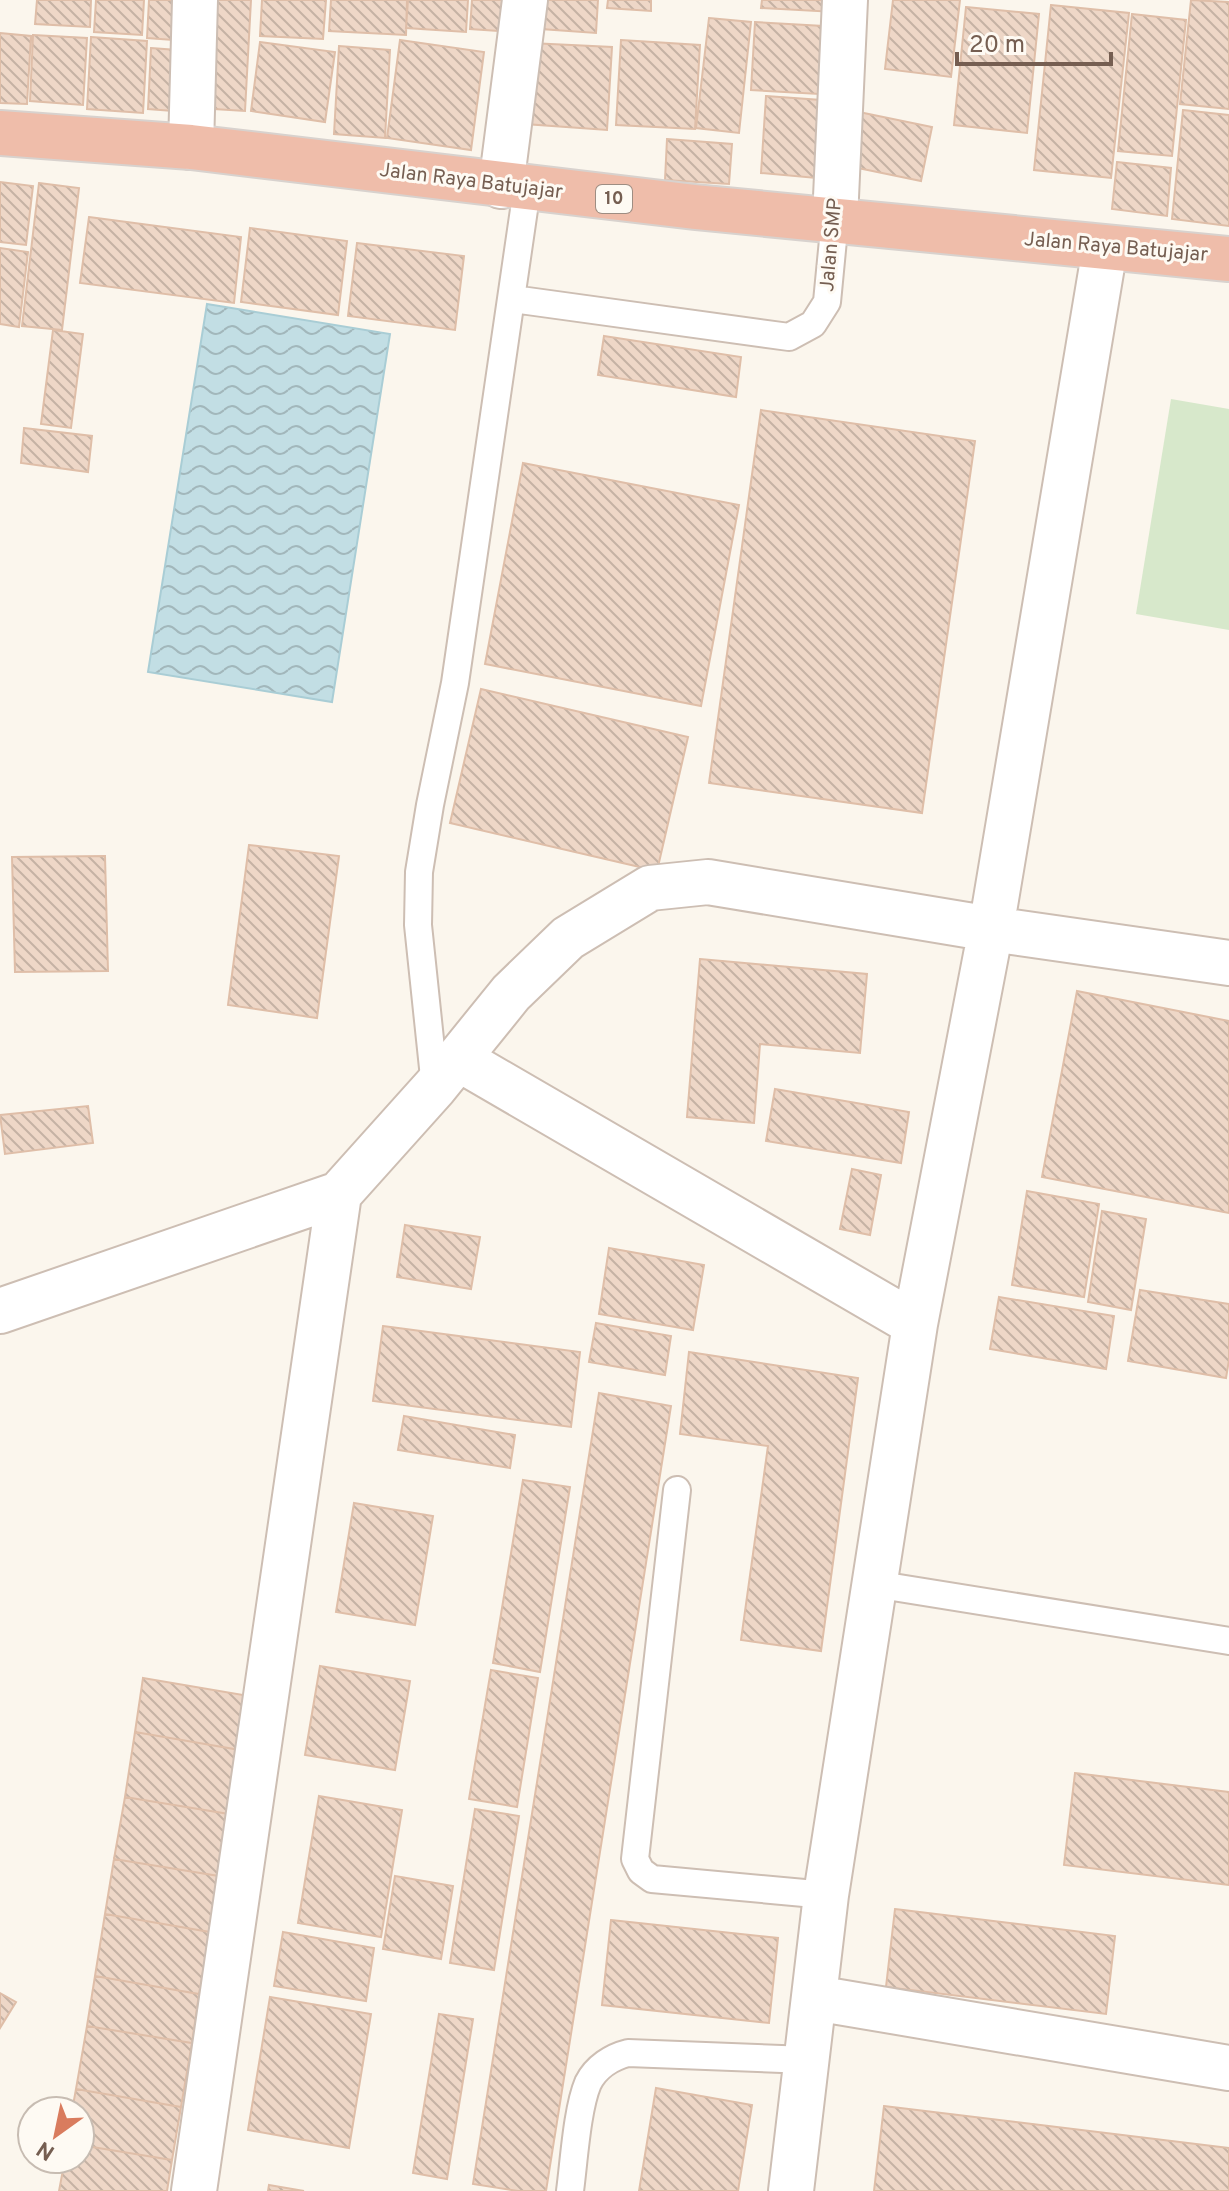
<svg xmlns="http://www.w3.org/2000/svg" width="1229" height="2191" font-family="Overpass,sans-serif">
<defs>
<pattern id="water-waves" width="16" height="10" patternUnits="userSpaceOnUse" patternTransform="scale(2)"><rect width="16" height="10" fill="#c2dee4"/><path d="M0 5q4-4 8 0t8 0" fill="none" stroke="#a2b7bb"/></pattern>
<pattern id="building-back-hatch" width="6" height="6" patternUnits="userSpaceOnUse" patternTransform="scale(2)"><rect width="6" height="6" fill="#eed7c7"/><path d="M-1 5l2 2M0 0l6 6M5-1l2 2" fill="none" stroke="#c5b2a4"/></pattern>
</defs>
<rect width="100%" height="100%" fill="#fbf6ed"/>
<!-- garden -->
<path fill="#d7e8cb" d="M 1171,399 L 1229,409 L 1229,630 L 1136,614 Z"/>
<!-- water -->
<path fill="url(#water-waves)" stroke="#a9cdd5" stroke-width="2" d="M 207,304 L 390,334 L 332,702 L 148,672 Z"/>
<!-- building -->
<path fill="url(#building-back-hatch)" stroke="#dfbea8" stroke-width="2" d="M 37,0 L 91,0 L 90,27 L 35,24 Z
M 96,0 L 144,0 L 142,35 L 94,32 Z
M 149,0 L 189,0 L 187,41 L 147,38 Z
M 204,0 L 251,0 L 245,111 L 198,108 Z
M 262,0 L 326,0 L 323,39 L 260,36 Z
M 331,0 L 407,0 L 406,35 L 329,31 Z
M 408,0 L 468,0 L 466,32 L 406,28 Z
M 472,0 L 517,0 L 515,32 L 470,29 Z
M 542,0 L 598,0 L 596,33 L 541,29 Z
M 608,0 L 651,0 L 651,11 L 607,8 Z
M 762,0 L 836,0 L 835,12 L 761,8 Z
M 893,0 L 960,0 L 951,77 L 885,69 Z
M 1191,0 L 1229,2 L 1229,109 L 1180,104 Z
M 1051,5 L 1129,13 L 1111,178 L 1034,170 Z
M 966,7 L 1039,14 L 1027,133 L 954,125 Z
M 1132,14 L 1186,20 L 1172,156 L 1118,151 Z
M 709,18 L 751,22 L 739,133 L 696,128 Z
M 755,22 L 841,27 L 837,95 L 751,90 Z
M 0,33 L 31,36 L 27,104 L 0,103 Z
M 33,35 L 87,38 L 83,105 L 30,101 Z
M 91,37 L 147,41 L 143,113 L 87,109 Z
M 400,40 L 484,52 L 471,150 L 387,138 Z
M 621,40 L 700,45 L 695,129 L 616,125 Z
M 260,42 L 335,52 L 325,122 L 251,111 Z
M 530,43 L 612,47 L 607,130 L 525,124 Z
M 339,46 L 390,50 L 385,138 L 334,134 Z
M 151,48 L 190,51 L 186,112 L 148,109 Z
M 766,96 L 821,100 L 816,178 L 761,173 Z
M 1183,110 L 1229,115 L 1229,226 L 1172,219 Z
M 859,112 L 932,127 L 921,181 L 848,166 Z
M 667,139 L 732,144 L 729,184 L 665,180 Z
M 1117,162 L 1171,168 L 1167,216 L 1112,209 Z
M 0,182 L 33,186 L 26,245 L 0,242 Z
M 39,183 L 79,188 L 62,330 L 22,326 Z
M 89,217 L 241,237 L 234,303 L 80,283 Z
M 250,228 L 347,241 L 338,315 L 241,302 Z
M 357,243 L 464,256 L 455,330 L 348,316 Z
M 0,248 L 28,252 L 19,327 L 0,324 Z
M 53,330 L 83,334 L 71,428 L 41,424 Z
M 604,336 L 741,357 L 736,397 L 598,375 Z
M 761,410 L 975,441 L 922,813 L 709,783 Z
M 24,428 L 92,436 L 88,472 L 21,463 Z
M 523,463 L 739,505 L 701,706 L 485,664 Z
M 481,689 L 688,737 L 657,871 L 450,823 Z
M 249,845 L 339,856 L 317,1018 L 228,1005 Z
M 105,856 L 108,971 L 15,972 L 12,857 Z
M 700,959 L 867,974 L 860,1053 L 760,1044 L 754,1123 L 687,1117 Z
M 1077,991 L 1229,1021 L 1229,1213 L 1042,1177 Z
M 775,1089 L 909,1112 L 901,1163 L 766,1141 Z
M 88,1106 L 93,1143 L 5,1154 L 0,1115 Z
M 852,1169 L 881,1175 L 870,1235 L 840,1229 Z
M 1027,1191 L 1099,1204 L 1084,1297 L 1012,1285 Z
M 1102,1211 L 1146,1219 L 1131,1310 L 1088,1302 Z
M 405,1225 L 480,1237 L 471,1289 L 397,1277 Z
M 609,1248 L 704,1265 L 693,1330 L 599,1314 Z
M 1140,1290 L 1229,1304 L 1229,1360 L 1226,1378 L 1128,1361 Z
M 999,1297 L 1114,1316 L 1106,1369 L 990,1349 Z
M 596,1323 L 671,1336 L 665,1375 L 589,1362 Z
M 383,1326 L 580,1352 L 571,1427 L 373,1401 Z
M 689,1352 L 858,1378 L 821,1651 L 741,1640 L 768,1446 L 680,1434 Z
M 599,1393 L 671,1406 L 546,2191 L 518,2191 L 473,2184 Z
M 404,1416 L 515,1435 L 510,1468 L 398,1450 Z
M 523,1480 L 570,1487 L 540,1672 L 493,1663 Z
M 354,1503 L 433,1516 L 415,1625 L 336,1612 Z
M 320,1666 L 410,1681 L 395,1770 L 305,1755 Z
M 491,1670 L 538,1678 L 517,1807 L 469,1799 Z
M 143,1678 L 249,1696 L 240,1750 L 135,1732 Z
M 135,1732 L 240,1750 L 229,1814 L 125,1797 Z
M 1075,1773 L 1229,1792 L 1229,1885 L 1064,1865 Z
M 319,1796 L 402,1810 L 381,1937 L 298,1923 Z
M 125,1797 L 229,1814 L 219,1876 L 114,1859 Z
M 475,1809 L 519,1816 L 494,1970 L 450,1963 Z
M 114,1859 L 219,1876 L 210,1932 L 105,1914 Z
M 395,1876 L 453,1886 L 441,1959 L 383,1949 Z
M 895,1909 L 1115,1936 L 1106,2014 L 886,1987 Z
M 105,1914 L 210,1932 L 199,1994 L 95,1976 Z
M 611,1920 L 778,1938 L 769,2023 L 602,2005 Z
M 283,1932 L 374,1948 L 366,2001 L 274,1986 Z
M 95,1976 L 199,1994 L 192,2043 L 87,2026 Z
M 0,1993 L 16,2002 L 0,2028 Z
M 270,1997 L 371,2014 L 349,2148 L 248,2130 Z
M 439,2014 L 473,2019 L 447,2179 L 413,2173 Z
M 87,2026 L 192,2043 L 181,2107 L 76,2089 Z
M 656,2088 L 752,2105 L 738,2191 L 639,2191 Z
M 76,2089 L 181,2107 L 172,2160 L 80,2145 L 80,2111 L 72,2111 Z
M 884,2106 L 1229,2148 L 1229,2191 L 874,2191 Z
M 80,2145 L 172,2160 L 167,2191 L 59,2191 L 65,2159 L 80,2159 Z
M 269,2185 L 304,2191 L 268,2191 Z"/>
<g fill="none" stroke-linecap="round" stroke-linejoin="round">
<defs>
<path id="lane" d="M 513,299 L 789,337 L 813,324 L 827,302 L 835,219
M 435,1087 L 418,925 L 419,872 L 430,805 L 455,683 L 527,189
M 677,1490 L 635,1859 L 641,1871 L 652,1879 L 826,1895
M 874,1584 L 1229,1641
M 570,2191 C 574,2161 577,2109 588,2083 C 596,2067 612,2057 628,2053 L 808,2060"/>
<path id="street" d="M 191,147 L 195,0
M 501,186 L 525,0
M 835,219 L 845,0
M 459,1059 L 915,1324
M 0,1311 L 339,1194 L 435,1087 L 511,993 L 568,938 L 650,888 L 708,882 L 991,929 L 1229,963
M 815,1998 L 1229,2068
M 194,2191 L 339,1194
M 791,2191 L 826,1895 L 915,1324 L 991,929 L 1105,248"/>
<path id="highway" d="M 0,133 L 191,147 L 695,207 L 1229,259"/>
</defs>
<!-- lane casing -->
<use href="#lane" stroke="#cdbeb3" stroke-width="30"/>
<!-- street casing -->
<use href="#street" stroke="#cdbeb3" stroke-width="48"/>
<!-- highway casing -->
<use href="#highway" stroke="#d8d2ce" stroke-width="48"/>
<!-- lane -->
<use href="#lane" stroke="#fff" stroke-width="26"/>
<!-- street -->
<use href="#street" stroke="#fff" stroke-width="44"/>
<!-- highway -->
<use href="#highway" stroke="#efbdaa" stroke-width="44"/>
</g>
<g text-anchor="middle" dominant-baseline="central" stroke-width="6" stroke-linejoin="round" paint-order="stroke">
<!-- shield labels -->
<rect fill="#fefaf3" stroke="#9e8d82" stroke-width="2" x="596" y="185" width="36" height="28" rx="6"/>
<g font-size="18" font-weight="bold" fill="#755e51">
<text x="614" y="199">10</text>
</g>
<!-- street labels -->
<g font-size="20" fill="#755e51" stroke="#fefaf3">
<text transform="translate(471 182) rotate(7)">Jalan Raya Batujajar</text>
<text transform="translate(832 245) rotate(-85)">Jalan SMP</text>
<text transform="translate(1116 248) rotate(5)">Jalan Raya Batujajar</text>
</g>
</g>
<!-- north arrow -->
<g transform="translate(56 2135) rotate(213)"><circle r="38" fill="#fefaf3" stroke="#c7bcb2" stroke-width="2"/>
<path d="M0-6L14 30L0 20L-14 30Z" fill="#d97c5e"/>
<text y="-12" font-size="22" font-weight="bold" text-anchor="middle" fill="#755e51">N</text>
</g>
<!-- scale -->
<path d="M957 52v12h154v-12" fill="none" stroke="#755e51" stroke-width="4"/>
<text x="969" y="52" font-size="24" fill="#755e51" stroke="#fefaf3" stroke-width="6" paint-order="stroke">20 m</text>
</svg>
